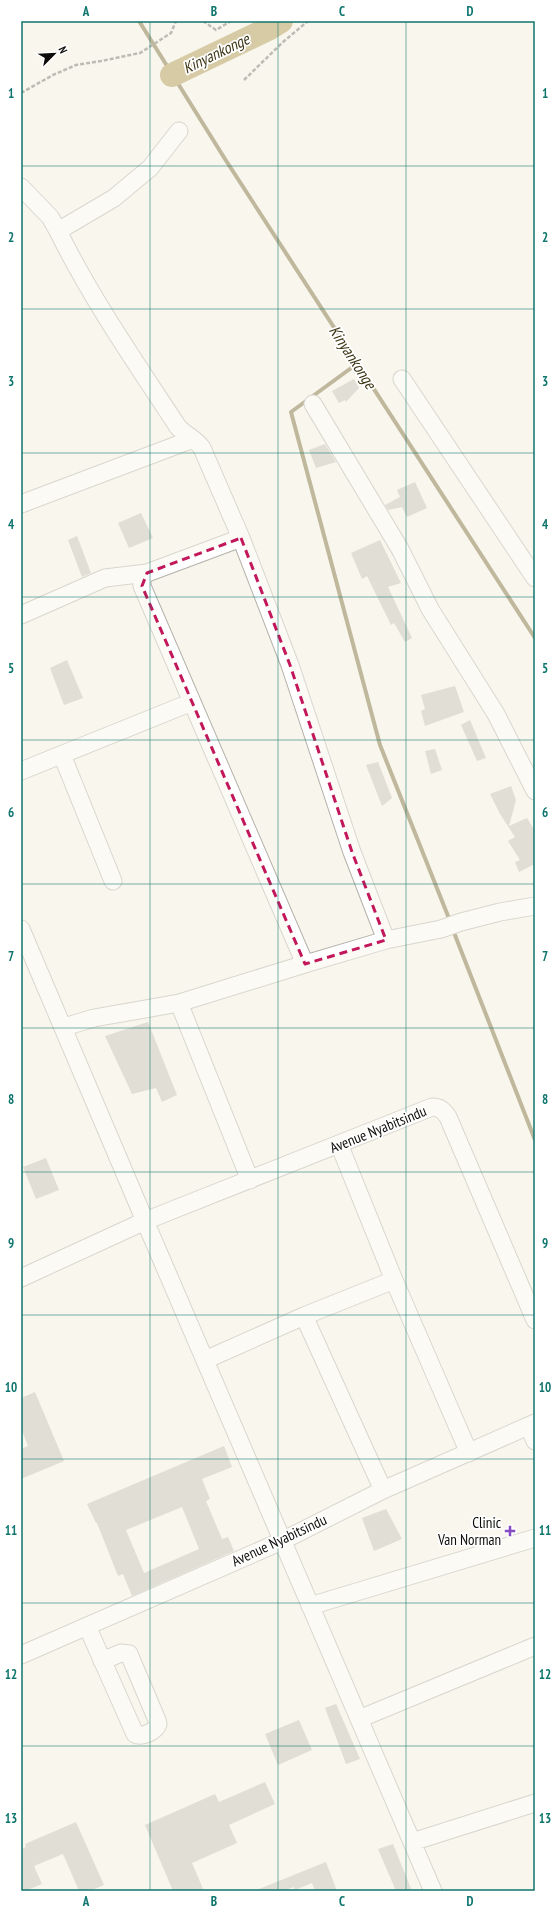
<svg xmlns="http://www.w3.org/2000/svg" width="556" height="1912" font-family="'PT Sans Narrow',sans-serif">
<rect width="100%" height="100%" fill="#f8f5ed"/>
<g fill="none" stroke-linecap="round" stroke-linejoin="round">
<!-- stream -->
<path stroke="#7d6d3a" stroke-width="4" d="M 139,21 L 225,159 L 535,638
M 358,363 L 291,412 L 380,745 L 450,921
M 453,930 L 535,1140"/>
<!-- river -->
<path stroke="#ad974e" stroke-width="24" d="M 172,75 L 268,29 L 281,21"/>
</g>
<!-- building -->
<path fill="#c4c1b9" fill-rule="evenodd" d="M 354,379 L 359,388 L 346,402 L 345,400 L 339,403 L 332,391 Z
M 325,444 L 336,462 L 316,468 L 309,450 Z
M 415,482 L 427,508 L 407,517 L 402,507 L 388,510 L 385,505 L 400,497 L 397,490 Z
M 141,513 L 153,538 L 129,548 L 118,523 Z
M 77,536 L 91,573 L 82,577 L 68,540 Z
M 380,540 L 401,583 L 388,587 L 412,638 L 405,642 L 394,623 L 391,625 L 367,576 L 362,579 L 351,553 Z
M 67,660 L 83,698 L 64,705 L 50,668 Z
M 455,686 L 464,712 L 425,726 L 421,711 L 425,709 L 421,695 Z
M 470,720 L 486,758 L 477,761 L 461,725 Z
M 435,749 L 442,770 L 431,774 L 425,751 Z
M 378,762 L 392,798 L 382,806 L 366,765 Z
M 511,786 L 516,800 L 509,826 L 527,818 L 535,831 L 535,864 L 519,872 L 515,862 L 520,860 L 508,841 L 515,837 L 500,814 L 490,794 Z
M 148,1022 L 177,1095 L 162,1102 L 156,1088 L 132,1094 L 105,1036 Z
M 46,1158 L 59,1190 L 36,1199 L 23,1167 Z
M 35,1392 L 64,1461 L 21,1479 L 21,1449 L 28,1446 L 21,1428 L 21,1398 Z
M 224,1446 L 232,1467 L 202,1479 L 210,1499 L 206,1501 L 222,1539 L 228,1537 L 234,1551 L 132,1596 L 123,1574 L 118,1576 L 97,1523 L 96,1523 L 87,1504 ZM 182,1507 L 199,1549 L 144,1573 L 126,1530 Z
M 386,1509 L 402,1539 L 374,1551 L 362,1518 Z
M 336,1704 L 360,1759 L 346,1764 L 325,1708 Z
M 299,1720 L 312,1750 L 278,1765 L 265,1734 Z
M 265,1782 L 275,1804 L 229,1825 L 237,1843 L 192,1863 L 204,1891 L 173,1891 L 145,1825 L 215,1794 L 219,1802 Z
M 76,1822 L 104,1885 L 90,1891 L 79,1891 L 63,1854 L 34,1866 L 42,1884 L 25,1891 L 21,1891 L 21,1849 L 26,1847 L 25,1844 Z
M 393,1844 L 412,1891 L 396,1891 L 378,1849 Z
M 326,1862 L 337,1891 L 315,1891 L 312,1883 L 295,1890 L 294,1887 L 283,1891 L 254,1891 Z"/>
<g fill="none" stroke-linecap="round" stroke-linejoin="round">
<defs>
<path id="minor" d="M 179,131 L 150,168 L 114,198 L 58,231 C 92,300 136,363 178,427 C 185,435 196,439 202,448 L 241,538 L 290,665 L 352,852 L 386,940
M 21,187 L 50,217 L 58,231
M 402,379 L 535,578
M 313,404 L 400,549 L 430,609 L 496,714 L 535,791
M 21,504 L 193,439
M 241,538 L 147,573 L 142,578 L 142,586 L 305,964
M 21,615 L 105,578 L 147,573
M 62,755 L 113,881
M 21,771 L 192,702
M 21,929 L 145,1221 L 433,1891
M 179,1003 L 250,1180
M 64,1027 L 94,1018 L 179,1003 L 305,964 L 386,940 L 441,929 L 461,922 L 500,912 L 535,906
M 339,1144 L 394,1280 L 469,1453
M 21,1278 L 145,1221 L 432,1107 C 440,1107 443,1110 448,1117 L 535,1320
M 304,1316 L 383,1490
M 205,1360 L 304,1316 L 394,1280
M 529,1426 L 535,1441
M 310,1606 L 535,1538
M 87,1626 L 135,1734 C 142,1738 156,1731 158,1724 L 157,1720 L 129,1654 L 121,1653 L 102,1661
M 21,1655 L 282,1541 L 383,1490 L 535,1423
M 359,1719 L 535,1646
M 412,1842 L 535,1803"/>
</defs>
<!-- minor casing -->
<use href="#minor" stroke="#b3b1a9" stroke-width="19"/>
<!-- path -->
<path stroke="#777570" stroke-width="2.5" stroke-dasharray="4 2" stroke-linecap="butt" d="M 203,21 L 216,30 L 231,21
M 244,80 L 283,42 L 308,21
M 21,93 L 53,75 L 76,65 L 101,61 L 140,53 L 171,33 L 176,21"/>
<!-- minor -->
<use href="#minor" stroke="#fff" stroke-width="17"/>
</g>
<!-- marked area -->
<path d="M0 0H556V1912H0ZM 241,538 L 290,665 L 352,852 L 386,940 L 305,964 L 142,586 L 147,573 Z" fill="#f8f5ed" fill-opacity=".55" fill-rule="evenodd"/>
<path fill="none" stroke="#c2185b" stroke-width="3" stroke-dasharray="8 5" stroke-linejoin="round" d="M 241,538 L 290,665 L 352,852 L 386,940 L 305,964 L 142,586 L 147,573 Z"/>
<!-- grid -->
<path fill="none" stroke="#0f766e" stroke-width="1" stroke-opacity="0.55" d="M 150,21 L 150,1891M 278,21 L 278,1891M 406,21 L 406,1891M 21,166 L 535,166M 21,309 L 535,309M 21,453 L 535,453M 21,597 L 535,597M 21,740 L 535,740M 21,884 L 535,884M 21,1028 L 535,1028M 21,1172 L 535,1172M 21,1315 L 535,1315M 21,1459 L 535,1459M 21,1603 L 535,1603M 21,1746 L 535,1746"/>
<!-- markers -->
<path fill="#844bc2" stroke="#fff" stroke-width="1.5" d="M508 1525h4v4h4v4h-4v4h-4v-4h-4v-4h4z"/>
<g text-anchor="middle" dominant-baseline="central" stroke-width="3.5" stroke-linejoin="round" paint-order="stroke">
<!-- street labels -->
<g font-size="15" fill="#0d0c0a" stroke="#fff">
<text transform="translate(378 1129) rotate(-22)">Avenue Nyabitsindu</text>
<text transform="translate(279 1540) rotate(-25)">Avenue Nyabitsindu</text>
</g>
<!-- poi labels -->
<g font-size="15" fill="#0d0c0a" stroke="#fff" text-anchor="end">
<text x="501" y="1522">Clinic<tspan x="501" dy="17">Van Norman</tspan></text>
</g>
<!-- water labels -->
<g font-size="16" font-style="italic" fill="#3f3615" stroke="#fff">
<text transform="translate(216 53) rotate(-26)">Kinyankonge</text>
<text transform="translate(353 357) rotate(57)">Kinyankonge</text>
</g>
</g>
<!-- border -->
<rect width="556" height="1912" fill="none" stroke="#ffffff" stroke-width="44"/>
<!-- north arrow -->
<g transform="translate(54 54) rotate(66)" stroke="#ffffff" stroke-width="3" paint-order="stroke">
<path d="M0-3L7 15L0 10L-7 15Z" fill="#0d0c0a"/>
<text y="-6" font-size="11" font-weight="bold" text-anchor="middle" fill="#0d0c0a">N</text>
</g>
<rect x="22" y="22" width="512" height="1868" fill="none" stroke="#0f766e" stroke-width="1.5"/>
<g font-size="13" text-anchor="middle" font-weight="bold" fill="#0f766e">
<text x="86" y="16">A</text>
<text x="214" y="16">B</text>
<text x="342" y="16">C</text>
<text x="470" y="16">D</text>
<text x="11" y="98">1</text>
<text x="545" y="98">1</text>
<text x="11" y="242">2</text>
<text x="545" y="242">2</text>
<text x="11" y="386">3</text>
<text x="545" y="386">3</text>
<text x="11" y="529">4</text>
<text x="545" y="529">4</text>
<text x="11" y="673">5</text>
<text x="545" y="673">5</text>
<text x="11" y="817">6</text>
<text x="545" y="817">6</text>
<text x="11" y="961">7</text>
<text x="545" y="961">7</text>
<text x="11" y="1104">8</text>
<text x="545" y="1104">8</text>
<text x="11" y="1248">9</text>
<text x="545" y="1248">9</text>
<text x="11" y="1392">10</text>
<text x="545" y="1392">10</text>
<text x="11" y="1535">11</text>
<text x="545" y="1535">11</text>
<text x="11" y="1679">12</text>
<text x="545" y="1679">12</text>
<text x="11" y="1823">13</text>
<text x="545" y="1823">13</text>
<text x="86" y="1906">A</text>
<text x="214" y="1906">B</text>
<text x="342" y="1906">C</text>
<text x="470" y="1906">D</text>
</g>
</svg>
